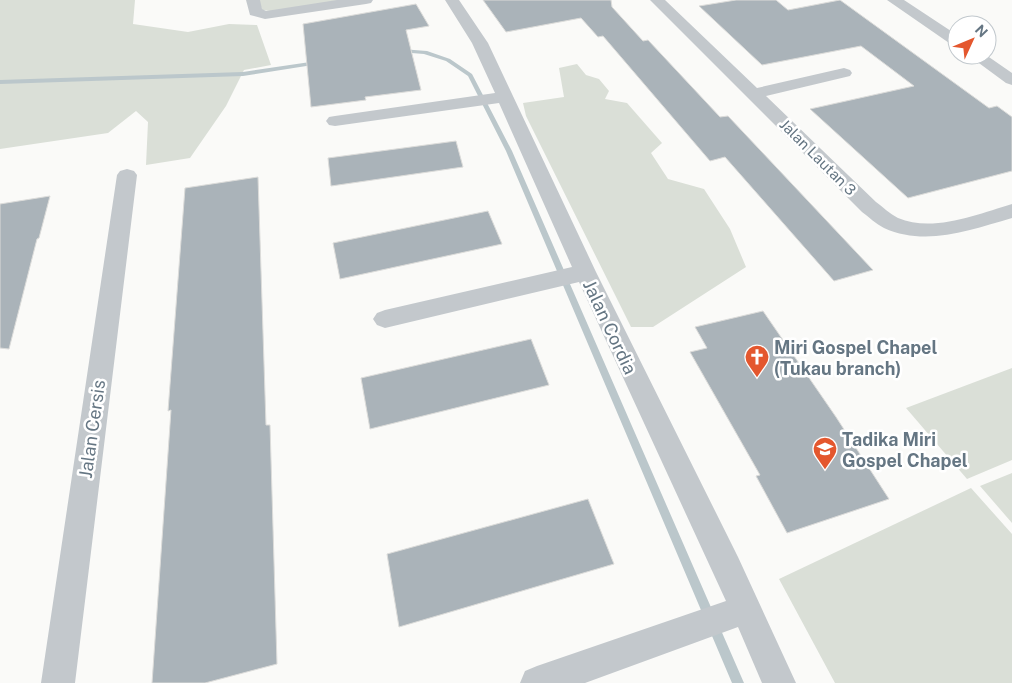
<svg xmlns="http://www.w3.org/2000/svg" width="1012" height="683" font-family="'Public Sans',sans-serif">
<rect width="100%" height="100%" fill="#fafaf8"/>
<!-- green -->
<path fill="#dadfd7" d="M 0,0 L 135,0 L 133,24 L 188,32 L 229,24 L 257,25 L 271,65 L 244,70 L 226,106 L 190,158 L 146,165 L 148,122 L 136,111 L 108,133 L 0,149 Z
M 259,0 L 351,0 L 279,12 L 262,10 Z
M 577,64 L 586,75 L 599,79 L 609,91 L 605,99 L 627,103 L 662,143 L 651,153 L 668,179 L 704,189 L 730,229 L 746,267 L 653,327 L 631,327 L 526,116 L 523,103 L 564,97 L 559,68 Z
M 1012,368 L 1012,460 L 967,479 L 906,408 Z
M 1012,473 L 1012,523 L 980,486 Z
M 971,488 L 1012,534 L 1012,683 L 835,683 L 779,579 Z"/>
<g fill="none" stroke-linecap="round" stroke-linejoin="round">
<!-- stream -->
<path fill="#bbc7cb" fill-rule="evenodd" d="M 401,49 L 427,51 L 450,59 L 472,74 L 512,151 L 744,683 L 732,683 L 506,151 L 468,76 L 446,61 L 424,54 L 399,52 L 399,50 Z
M 317,61 L 320,63 L 319,64 L 243,76 L 0,84 L 0,80 L 243,72 Z"/>
</g>
<!-- building -->
<path fill="#aab3b9" stroke="#dcdcda" d="M 483,0 L 611,0 L 612,7 L 643,41 L 648,40 L 720,117 L 728,116 L 873,270 L 834,281 L 725,157 L 710,161 L 603,36 L 598,37 L 581,18 L 506,32 Z
M 736,0 L 776,0 L 788,10 L 840,0 L 989,108 L 997,106 L 1012,117 L 1012,171 L 908,198 L 810,109 L 914,86 L 861,46 L 762,65 L 699,6 Z
M 416,4 L 429,26 L 406,30 L 421,90 L 365,97 L 366,100 L 311,107 L 303,24 Z
M 456,141 L 463,167 L 331,186 L 328,158 Z
M 258,177 L 266,425 L 270,425 L 277,664 L 205,683 L 152,683 L 171,410 L 168,411 L 185,188 Z
M 50,196 L 39,238 L 37,239 L 9,349 L 0,348 L 0,204 Z
M 488,211 L 502,244 L 340,279 L 333,243 Z
M 763,311 L 836,417 L 889,499 L 787,533 L 756,476 L 760,475 L 690,352 L 707,348 L 695,327 Z
M 531,339 L 549,385 L 370,429 L 361,378 Z
M 588,499 L 614,564 L 399,627 L 387,554 Z"/>
<g fill="none" stroke-linecap="round" stroke-linejoin="round">
<!-- minor -->
<path fill="#c3c8cc" fill-rule="evenodd" d="M 246,0 L 260,0 L 262,9 L 266,11 L 337,0 L 373,0 L 371,3 L 366,4 L 265,19 L 250,15 Z
M 445,0 L 459,0 L 488,43 L 596,272 L 738,557 L 796,683 L 762,683 L 738,627 L 585,683 L 520,683 L 525,671 L 537,666 L 726,601 L 579,282 L 385,328 L 377,325 L 373,319 L 377,313 L 385,310 L 572,267 L 499,103 L 335,126 L 329,125 L 326,121 L 329,117 L 335,116 L 495,93 L 472,43 Z
M 650,0 L 665,0 L 757,88 L 844,68 L 850,70 L 852,73 L 850,76 L 766,96 L 876,202 C 883,207 890,214 898,218 C 933,233 978,214 1012,204 L 1012,218 C 970,230 926,247 884,228 C 876,224 869,217 862,212 Z
M 887,0 L 904,0 L 957,35 L 957,47 L 952,45 Z
M 968,55 L 986,55 L 1012,73 L 1012,85 L 1006,83 Z
M 127,169 L 134,171 L 137,175 L 75,683 L 41,683 L 117,175 L 120,171 Z"/>
</g>
<!-- icons -->
<defs>
<symbol id="church-pin" viewBox="-11 -11 22 30"><path d="M0 17L-7.5 6A9.5 9.5 0 1 1 7.5 6Z" fill="#e4572e" stroke="#fff"/><path d="M-1.2-6h2.4v3.5h3.3v2.4h-3.3V6h-2.4V-.1h-3.3v-2.4h3.3Z" fill="#fff"/></symbol>
<symbol id="school-pin" viewBox="-11 -11 22 30"><path d="M0 17L-7.5 6A9.5 9.5 0 1 1 7.5 6Z" fill="#e4572e" stroke="#fff"/><path d="M0-5L7-2L0 1L-7-2ZM-4 1L0 2.5L4 1V4Q0 6-4 4Z" fill="#fff"/></symbol>
</defs>
<g fill-rule="evenodd">
<use href="#church-pin" x="743" y="343" width="28" height="38"/>
<use href="#school-pin" x="811" y="435" width="28" height="38"/>
</g>
<g text-anchor="middle" dominant-baseline="central" stroke-width="5" stroke-linejoin="round" paint-order="stroke">
<!-- far-street labels -->
<g font-size="15" fill="#657683" stroke="#fff">
<text transform="translate(818 157) rotate(45)">Jalan Lautan 3</text>
</g>
<!-- street labels -->
<g font-size="18" fill="#657683" stroke="#fff">
<text transform="translate(610 327) rotate(65)">Jalan Cordia</text>
<text transform="translate(92 429) rotate(-82)">Jalan Cersis</text>
</g>
<!-- poi labels -->
<g font-size="18" font-weight="bold" fill="#657683" stroke="#fff" text-anchor="start">
<text x="774" y="347">Miri Gospel Chapel<tspan x="774" dy="21">(Tukau branch)</tspan></text>
<text x="842" y="439">Tadika Miri<tspan x="842" dy="21">Gospel Chapel</tspan></text>
</g>
</g>
<!-- north arrow -->
<g transform="translate(972 40) rotate(46)"><circle r="24" fill="#ffffff" stroke="#c1c8cd"/>
<path d="M0-4L9 19L0 12L-9 19Z" fill="#e4572e"/>
<text y="-8" font-size="14" font-weight="bold" text-anchor="middle" fill="#657683">N</text>
</g>
</svg>
